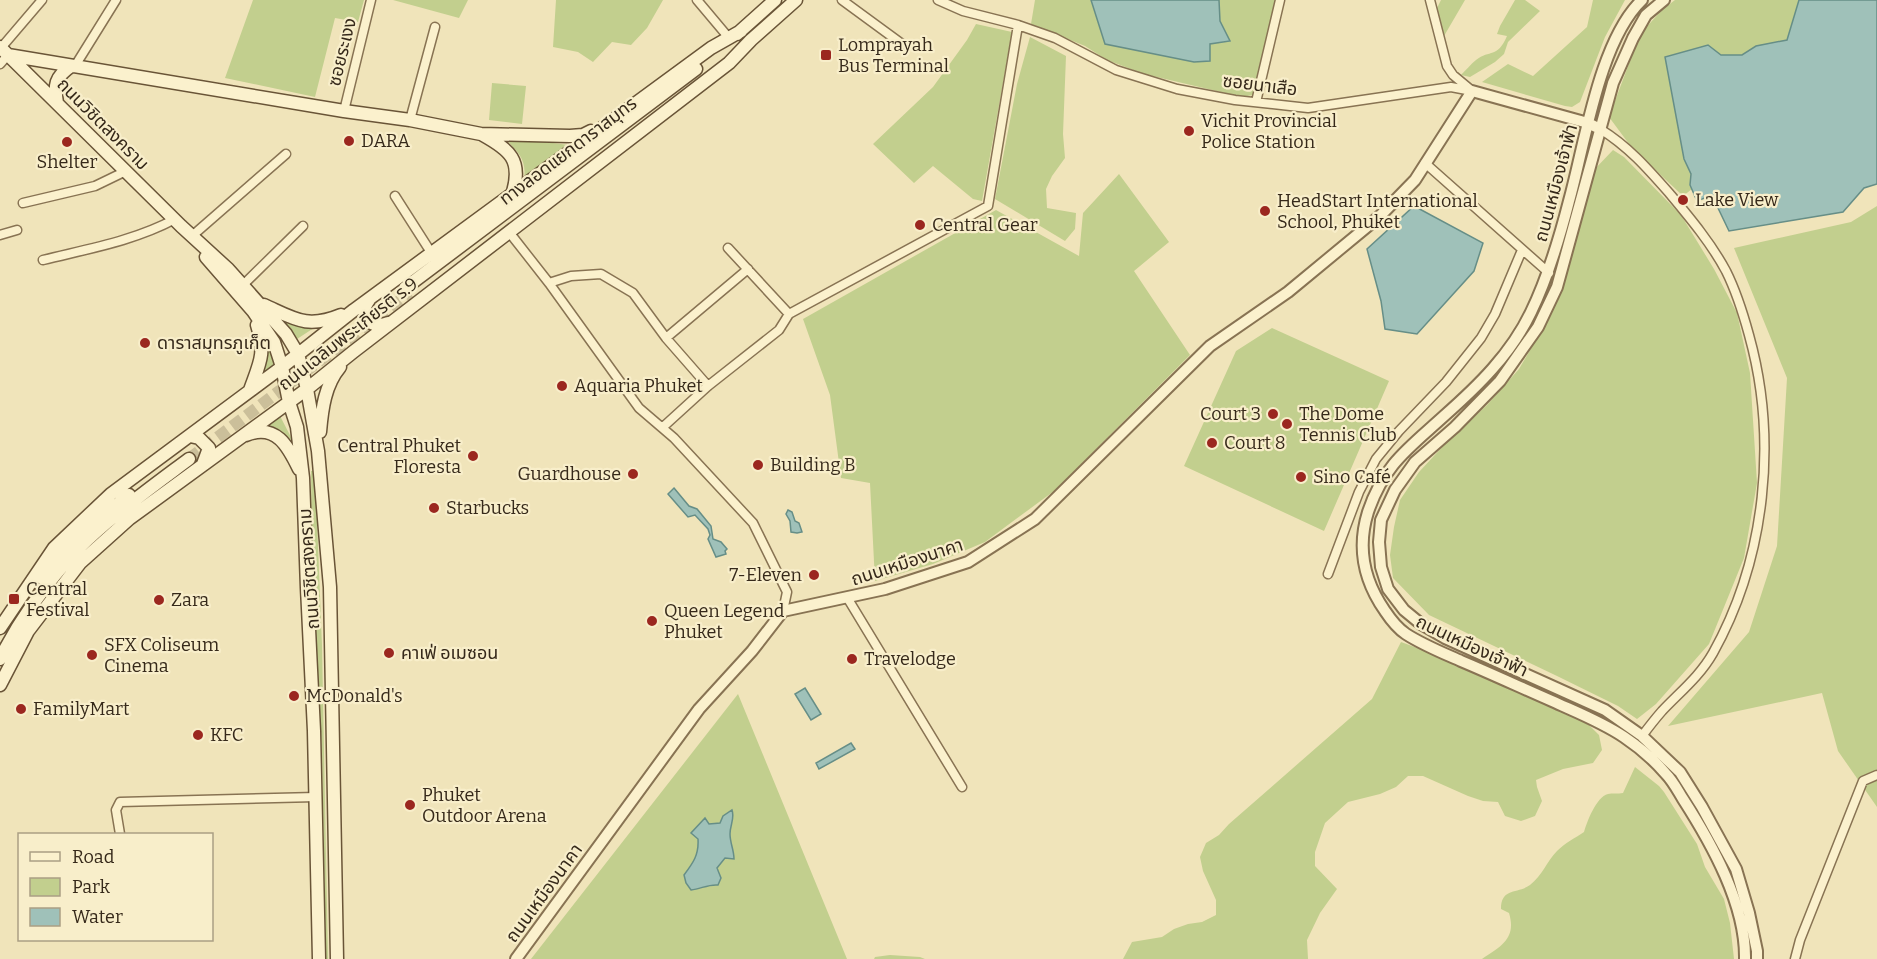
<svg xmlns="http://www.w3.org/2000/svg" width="1877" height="959" font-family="Bitter,'Noto Sans Thai',serif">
<rect width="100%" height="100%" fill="#f0e4ba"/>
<!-- green -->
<path fill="#c2cf8e" d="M 253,0 L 364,0 L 358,22 L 335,18 L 315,97 L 225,78 Z
M 393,0 L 468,0 L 459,18 Z
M 556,0 L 663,0 L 647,28 L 631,45 L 612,42 L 593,62 L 578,52 L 553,47 Z
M 1035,0 L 1091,0 L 1105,44 L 1210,60 L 1210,44 L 1230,41 L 1220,21 L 1219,0 L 1275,0 L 1253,95 L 1242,97 L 1144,74 L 1107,60 L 1085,46 L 1031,24 Z
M 1441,0 L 1465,0 L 1444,36 L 1437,8 Z
M 1515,0 L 1525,0 L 1540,11 L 1508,42 L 1504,54 L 1495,62 L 1470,77 L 1461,75 C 1466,70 1471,64 1476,60 C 1490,49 1497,59 1507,36 L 1497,34 L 1500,26 Z
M 1593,0 L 1625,0 L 1605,37 L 1580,102 L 1572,107 L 1565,106 L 1482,82 L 1508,64 L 1533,76 L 1587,27 Z
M 1675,0 L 1799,0 L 1788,40 L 1756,46 L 1742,55 L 1721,55 L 1684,159 L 1691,174 L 1690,185 L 1692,189 L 1683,196 L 1632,148 L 1609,117 L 1640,34 L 1662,10 Z
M 976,24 L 1012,32 L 982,201 L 973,199 L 933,166 L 914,183 L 873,144 L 933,87 L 967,40 Z
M 1030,37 L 1066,56 L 1063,134 L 1065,158 L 1052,176 L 1046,189 L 1047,208 L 1076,213 L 1075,229 L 1065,241 L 995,199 L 1017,84 Z
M 492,83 L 526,86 L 522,124 L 489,120 Z
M 504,137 L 569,145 L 524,179 C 527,158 517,152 504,137 Z
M 1613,150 L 1624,157 L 1681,215 L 1714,269 L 1737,313 L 1750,373 L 1757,483 L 1744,558 L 1709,644 L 1656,704 L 1637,719 L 1618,706 L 1557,676 L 1429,615 L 1393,578 L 1390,555 L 1394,527 L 1400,500 L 1419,472 L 1446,443 L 1487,405 L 1519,369 L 1544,326 L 1593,171 Z
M 1119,174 L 1169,242 L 1134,271 L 1190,355 L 1054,491 L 985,542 L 933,564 L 875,581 L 870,483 L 841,478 L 830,395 L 803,319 L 996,210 L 1079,256 L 1083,213 Z
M 1877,206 L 1877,807 L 1838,751 L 1822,693 L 1668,726 L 1749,632 L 1777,546 L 1787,378 L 1734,248 L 1851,222 Z
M 280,315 L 320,324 L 297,339 Z
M 1272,328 L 1389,381 L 1324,531 L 1184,466 L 1236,351 Z
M 267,343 L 276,363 L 264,373 Z
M 280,416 L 293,441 L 274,429 L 265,427 Z
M 311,471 L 315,471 L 322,645 L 328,959 L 326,959 L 322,750 L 312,562 Z
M 1401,642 L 1453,661 L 1552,705 L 1589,725 L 1599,735 L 1602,750 L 1593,763 L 1563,769 L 1536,780 L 1537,787 L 1542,801 L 1535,816 L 1521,821 L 1505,816 L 1498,802 L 1483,801 L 1468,796 L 1423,776 L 1408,776 L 1396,787 L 1380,794 L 1348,802 L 1325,823 L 1315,852 L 1315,866 L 1337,889 L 1320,913 L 1307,940 L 1308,959 L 1123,959 L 1132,942 L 1162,937 L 1174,929 L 1188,924 L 1202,922 L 1216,915 L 1216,900 L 1203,871 L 1200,857 L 1206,843 L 1219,835 L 1229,824 L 1372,699 Z
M 738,694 L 847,959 L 531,959 Z
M 1635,767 L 1659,786 L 1664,792 L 1697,844 L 1705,867 L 1724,899 L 1730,923 L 1734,959 L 1482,959 C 1500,947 1517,939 1509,913 L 1501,909 C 1501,887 1518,894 1530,885 C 1542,876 1547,861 1557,851 C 1565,843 1575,838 1584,832 C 1587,822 1596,797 1608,794 C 1612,793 1618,794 1623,793 Z
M 890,955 L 920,957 L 925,959 L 874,959 L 875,957 Z"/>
<!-- water -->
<path fill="#9fc1b9" stroke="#668e87" stroke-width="1.5" d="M 1091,0 L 1219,0 L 1220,21 L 1230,41 L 1210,44 L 1210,61 L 1194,62 L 1105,44 Z
M 1799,0 L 1877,0 L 1877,184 L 1864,188 L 1843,212 L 1729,231 L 1717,206 L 1707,197 L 1697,201 L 1690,185 L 1691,174 L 1684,159 L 1665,57 L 1708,45 L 1721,55 L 1742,55 L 1756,46 L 1787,40 Z
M 1414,206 L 1483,243 L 1474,271 L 1417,334 L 1385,329 L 1381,301 L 1367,249 Z
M 674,488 L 689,506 L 697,509 L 711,526 L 713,539 L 721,542 L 727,549 L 725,551 L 726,554 L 716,557 L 708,539 L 710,535 L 708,529 L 695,515 L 688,517 L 668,494 Z
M 788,510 L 792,512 L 795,521 L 799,523 L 802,532 L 797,533 L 791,532 L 790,521 L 786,514 Z
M 805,688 L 821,714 L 811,720 L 795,694 Z
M 851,743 L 855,749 L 819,769 L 816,763 Z
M 732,810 C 735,818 730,825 730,834 C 730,843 734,850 734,859 L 725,858 L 717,868 L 721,878 L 718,885 C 708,884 701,889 691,890 L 686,883 L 684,875 C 693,863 699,855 698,839 L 691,833 L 705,818 L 709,824 L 720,823 L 723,816 Z"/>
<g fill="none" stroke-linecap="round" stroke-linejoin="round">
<!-- secondary-tunnel -->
<path stroke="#cbbf9a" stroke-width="12" stroke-dasharray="12 6" stroke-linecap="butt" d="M 189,459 L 410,293"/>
<defs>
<path id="minor" d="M 697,0 L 729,38
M 842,0 L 902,44
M 938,0 L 963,11 L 1018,25 L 1055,38 L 1116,70 L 1177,89 L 1235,100 L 1308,108 L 1451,87 L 1472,91
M 1430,0 L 1447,66 L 1453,75 L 1471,90
M 1,48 L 42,0
M 0,64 L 8,55
M 75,66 L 116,0
M 1256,102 L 1280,0
M 344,111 L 371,0
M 410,120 L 435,27
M 1600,129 C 1628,146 1648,169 1670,194 C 1690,218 1711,243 1726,271 C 1736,291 1743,313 1749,335 C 1778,439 1766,558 1713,653 C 1700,676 1680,692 1662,711 C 1655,719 1648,728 1642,736
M 1425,163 L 1549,273
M 395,196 L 432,254
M 23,203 L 95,186 L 126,171
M 509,232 L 549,283 L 639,408 L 674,438 L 753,523 L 787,592 L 783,611
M 0,235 L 17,230
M 192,236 L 286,154
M 728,248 L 789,314
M 43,260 C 87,249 134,241 175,219
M 549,283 L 571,276 L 601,274 L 633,293 L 666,338 L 708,386
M 243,285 L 303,226
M 666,338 L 748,269
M 663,427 L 708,386 L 779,330 L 789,314 L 988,206 L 1018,25
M 1328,574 L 1359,492 L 1376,459 L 1399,431 L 1446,382 L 1481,338 L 1495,314 L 1522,250
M 848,599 L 962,787
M 120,834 L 116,810 L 120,802 L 316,797
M 1795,959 L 1800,940 L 1863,781 L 1877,775"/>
<path id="tertiary" d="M 1642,0 C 1599,41 1585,144 1569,201 C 1559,240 1548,277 1531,312 C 1511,354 1478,386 1444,416 C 1409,448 1384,464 1368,512 C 1357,547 1364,581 1385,611 C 1391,620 1397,628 1406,634 C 1423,645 1443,653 1461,661 C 1492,674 1522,688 1552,701 C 1576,712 1602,722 1624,737 C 1639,747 1654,760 1666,774 C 1673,781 1678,791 1683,799 C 1712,844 1746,905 1745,959
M 1664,0 L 1646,15 L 1633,38 L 1613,83 L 1557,287 L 1538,327 L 1500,381 L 1455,427 L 1415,462 L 1395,490 L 1381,520 L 1379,542 L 1381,567 L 1388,589 L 1404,610 L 1421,624 L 1445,638 L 1605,710 L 1642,736 L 1680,772 L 1702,807 L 1736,869 L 1749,913 L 1757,951 L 1757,959
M 516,959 L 699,709 L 752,651 L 783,611 L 885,589 L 968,562 L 1035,519 L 1210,346 L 1288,292 L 1380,216 L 1415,180 L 1472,91 L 1588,123 L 1600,129"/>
<path id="secondary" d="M 737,34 L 775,0
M 0,47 L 181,226 L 228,269 L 286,334 L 298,354 L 307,389 L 318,451 L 330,587 L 337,959
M 8,55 L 344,111 L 410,120 L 481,134 L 570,136 L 583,135 L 591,131
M 57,103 C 54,85 55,77 71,66
M 483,135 C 510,150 522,160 513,192
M 206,257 L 253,311 L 274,342 L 282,367 L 289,402 L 297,427 L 303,478 L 307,588 L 314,731 L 319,959
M 405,288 L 696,69
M 369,300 C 357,316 372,330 388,323
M 264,305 C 295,319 307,329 341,315
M 250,390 C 260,362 266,354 257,325
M 320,432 C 322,408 325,385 340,367
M 246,435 C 276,423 288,446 299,469
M 190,436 L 199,438 L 209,448 L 203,464
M 42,578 C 67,546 98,520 129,495
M 0,628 L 54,548 L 111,494 L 282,367 L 354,310 L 711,48 L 741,31
M 0,659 C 17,625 40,592 65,563 C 97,526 149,489 189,459
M 0,685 L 28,631 L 80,563 L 129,519 L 307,389 L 353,352 L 729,63 L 751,40 L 796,0"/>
</defs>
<!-- minor casing -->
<use href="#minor" stroke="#887353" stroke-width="11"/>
<!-- tertiary casing -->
<use href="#tertiary" stroke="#887353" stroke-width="14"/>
<!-- secondary casing -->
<use href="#secondary" stroke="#695437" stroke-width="15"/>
<!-- minor -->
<use href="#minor" stroke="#fbf1cd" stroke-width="8"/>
<!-- tertiary -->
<use href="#tertiary" stroke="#fbf1cd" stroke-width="10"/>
<!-- secondary -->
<use href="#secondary" stroke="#fbf1cd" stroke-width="12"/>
</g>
<!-- markers -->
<g fill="#9b271f" stroke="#f8eeca" stroke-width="2">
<rect x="820" y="49" width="12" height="12" rx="3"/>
<circle cx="1189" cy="131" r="6"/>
<circle cx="349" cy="141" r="6"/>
<circle cx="67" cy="142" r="6"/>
<circle cx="1683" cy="200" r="6"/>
<circle cx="1265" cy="211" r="6"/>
<circle cx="920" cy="225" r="6"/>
<circle cx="145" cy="343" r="6"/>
<circle cx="562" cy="386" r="6"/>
<circle cx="1273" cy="414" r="6"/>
<circle cx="1287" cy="424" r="6"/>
<circle cx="1212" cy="443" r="6"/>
<circle cx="473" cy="456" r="6"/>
<circle cx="758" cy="465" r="6"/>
<circle cx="633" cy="474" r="6"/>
<circle cx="1301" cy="477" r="6"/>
<circle cx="434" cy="508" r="6"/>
<circle cx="814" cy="575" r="6"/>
<rect x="8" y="593" width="12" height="12" rx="3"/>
<circle cx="159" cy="600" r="6"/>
<circle cx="652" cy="621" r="6"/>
<circle cx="389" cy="653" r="6"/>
<circle cx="92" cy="655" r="6"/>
<circle cx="852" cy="659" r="6"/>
<circle cx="294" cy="696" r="6"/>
<circle cx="21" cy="709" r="6"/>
<circle cx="198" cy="735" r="6"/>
<circle cx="410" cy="805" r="6"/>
</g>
<g text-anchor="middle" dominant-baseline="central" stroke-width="4.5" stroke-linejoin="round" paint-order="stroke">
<!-- poi labels -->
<g font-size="18" fill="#36291a" stroke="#f8eeca" text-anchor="start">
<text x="838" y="45">Lomprayah<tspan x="838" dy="21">Bus Terminal</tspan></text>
<text x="1201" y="121">Vichit Provincial<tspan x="1201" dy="21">Police Station</tspan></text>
<text x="361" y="141">DARA</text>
<text x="67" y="162" text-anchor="middle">Shelter</text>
<text x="1695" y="200">Lake View</text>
<text x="1277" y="201">HeadStart International<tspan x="1277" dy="21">School, Phuket</tspan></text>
<text x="932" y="225">Central Gear</text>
<text x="157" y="343">ดาราสมุทรภูเก็ต</text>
<text x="574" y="386">Aquaria Phuket</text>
<text x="1261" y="414" text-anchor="end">Court 3</text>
<text x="1299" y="414">The Dome<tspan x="1299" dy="21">Tennis Club</tspan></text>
<text x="1224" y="443">Court 8</text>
<text x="461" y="446" text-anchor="end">Central Phuket<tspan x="461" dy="21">Floresta</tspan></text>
<text x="770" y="465">Building B</text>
<text x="621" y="474" text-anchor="end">Guardhouse</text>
<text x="1313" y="477">Sino Café</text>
<text x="446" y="508">Starbucks</text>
<text x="802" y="575" text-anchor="end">7-Eleven</text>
<text x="26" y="589">Central<tspan x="26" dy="21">Festival</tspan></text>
<text x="171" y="600">Zara</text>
<text x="664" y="611">Queen Legend<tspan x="664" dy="21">Phuket</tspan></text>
<text x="104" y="645">SFX Coliseum<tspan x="104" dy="21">Cinema</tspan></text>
<text x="401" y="653">คาเฟ่ อเมซอน</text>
<text x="864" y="659">Travelodge</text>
<text x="306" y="696">McDonald's</text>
<text x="33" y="709">FamilyMart</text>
<text x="210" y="735">KFC</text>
<text x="422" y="795">Phuket<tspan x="422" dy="21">Outdoor Arena</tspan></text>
</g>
<!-- street labels -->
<g font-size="18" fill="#36291a" stroke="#f8eeca">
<text transform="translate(342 52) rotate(-76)">ซอยระเงง</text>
<text transform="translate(1260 85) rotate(7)">ซอยนาเสือ</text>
<text transform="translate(103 124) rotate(45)">ถนนวิชิตสงคราม</text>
<text transform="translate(568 151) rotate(-37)">ทางลอดแยกดาราสมุทร</text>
<text transform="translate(1556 183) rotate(-75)">ถนนเหมืองเจ้าฟ้า</text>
<text transform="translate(348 334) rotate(-38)">ถนนเฉลิมพระเกียรติ ร.9</text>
<text transform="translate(907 562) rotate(-18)">ถนนเหมืองนาคา</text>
<text transform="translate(309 569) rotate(-94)">ถนนวิชิตสงคราม</text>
<text transform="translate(1472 646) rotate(25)">ถนนเหมืองเจ้าฟ้า</text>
<text transform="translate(544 893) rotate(-54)">ถนนเหมืองนาคา</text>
</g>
</g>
<!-- legend -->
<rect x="18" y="833" width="195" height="108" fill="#f8eeca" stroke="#aa9f84" stroke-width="1.5"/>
<rect x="30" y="852" width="30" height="9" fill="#fbf1cd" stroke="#aa9f84" stroke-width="1.5"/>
<text x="72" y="863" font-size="18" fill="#36291a">Road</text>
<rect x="30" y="878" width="30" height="18" fill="#c2cf8e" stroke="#aa9f84" stroke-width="1.5"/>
<text x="72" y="893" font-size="18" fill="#36291a">Park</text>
<rect x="30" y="908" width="30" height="18" fill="#9fc1b9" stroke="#aa9f84" stroke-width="1.5"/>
<text x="72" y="923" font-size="18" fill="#36291a">Water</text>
</svg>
